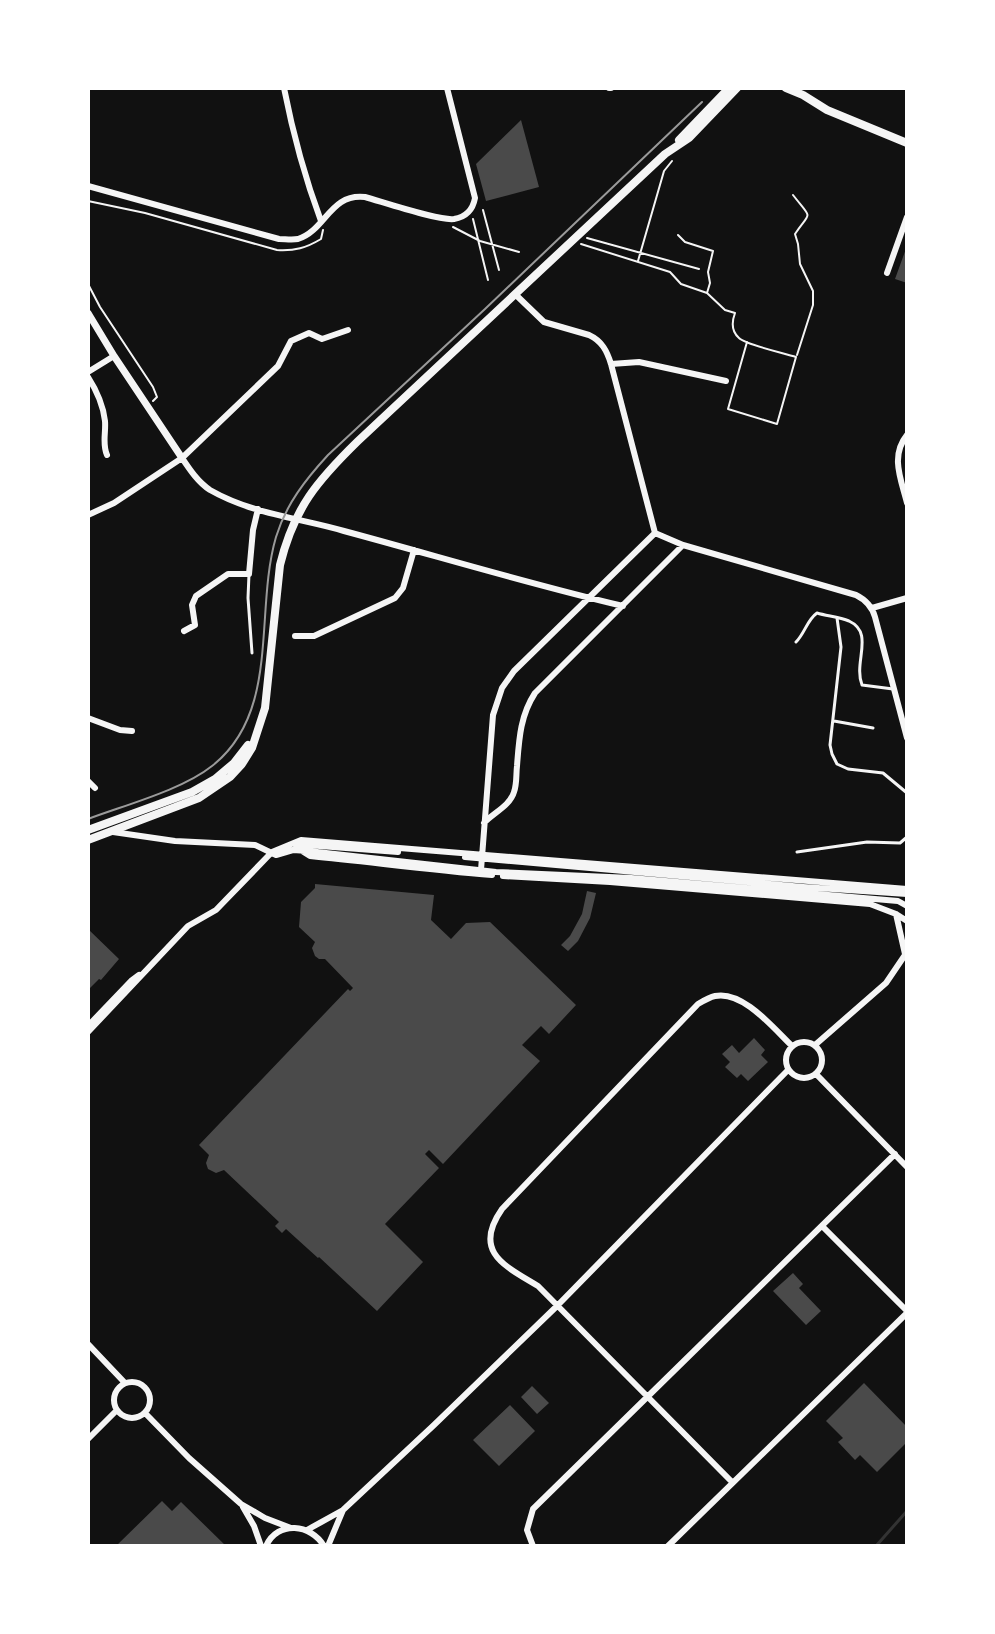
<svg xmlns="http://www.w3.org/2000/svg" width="995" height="1634" font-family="'Times New Roman',serif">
<rect width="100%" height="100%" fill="#111"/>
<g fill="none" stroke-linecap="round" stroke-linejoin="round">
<!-- stream -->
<path stroke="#333" stroke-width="3" d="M 876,1546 L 907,1511"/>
</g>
<!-- building -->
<path fill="#4a4a4a" d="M 521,120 L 539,187 L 486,201 L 476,164 Z
M 907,246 L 907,283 L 895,279 Z
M 315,884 L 434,895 L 431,920 L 451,939 L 466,923 L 490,922 L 576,1005 L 549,1034 L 541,1026 L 522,1045 L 540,1061 L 443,1164 L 429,1150 L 425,1154 L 439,1168 L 385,1224 L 423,1262 L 377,1311 L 319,1257 L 318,1258 L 286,1229 L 282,1233 L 275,1226 L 279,1222 L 224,1170 L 216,1173 L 208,1169 L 206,1163 L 209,1155 L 199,1145 L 348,989 L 350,991 L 353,988 L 325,959 L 319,959 L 315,956 L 312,948 L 315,942 L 299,927 L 301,902 L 315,888 Z
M 587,891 L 596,893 L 590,918 L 578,941 L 568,951 L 561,945 L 570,936 L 582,914 Z
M 88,929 L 119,959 L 101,980 L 99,979 L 88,990 Z
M 754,1038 L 765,1050 L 761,1055 L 768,1062 L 748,1081 L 741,1074 L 737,1078 L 725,1067 L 730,1062 L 722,1054 L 732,1045 L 739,1053 Z
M 793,1273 L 803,1284 L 799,1288 L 821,1311 L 806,1325 L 773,1291 Z
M 864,1383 L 907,1427 L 907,1442 L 877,1472 L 860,1455 L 855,1460 L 838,1442 L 843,1438 L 826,1421 Z
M 532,1386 L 549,1403 L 537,1414 L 521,1397 Z
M 510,1405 L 535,1431 L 499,1466 L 473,1440 Z
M 162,1501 L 172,1511 L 181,1502 L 226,1546 L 116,1546 Z"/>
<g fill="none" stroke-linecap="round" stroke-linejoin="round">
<!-- path -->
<path stroke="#f5f5f5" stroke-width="2" d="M 793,195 C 813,221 811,210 795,234 L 798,244 L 800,264 L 813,291 L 813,305 L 797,355
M 88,201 L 145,213 L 277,250 C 295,251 306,248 321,239 L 323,230
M 483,210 L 499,270
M 473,219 L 488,280
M 453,227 L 480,241 L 519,252
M 678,235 L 685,242 L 713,251 L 708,272 L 710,283 L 707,293
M 587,238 L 699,269
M 581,244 L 670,272 L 681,284 L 707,293 L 725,310 L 735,313 C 732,321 731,331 739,338 C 746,345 784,353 796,357 L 777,424 L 728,409 L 747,342
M 638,261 L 664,171 L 672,161
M 88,284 L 100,307 L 153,387 L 157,397 L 153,401"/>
<!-- service -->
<path stroke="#f5f5f5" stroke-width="3" d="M 249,574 L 248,598 L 252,653
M 837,618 L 841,647 L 830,745 L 832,754 L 837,764 L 848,769 L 883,773 L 907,793
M 796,642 C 805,633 807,620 817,613 C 827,616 839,617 849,621 C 875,633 853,662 862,685 L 893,689
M 834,721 L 873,728
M 797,852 L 867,842 L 900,843 L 907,837"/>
<!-- minor -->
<path stroke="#f5f5f5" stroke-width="6" d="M 284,88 C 293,134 305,178 321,221
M 609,88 L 611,88
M 88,186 L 279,239 C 285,239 292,240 298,239 C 326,230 330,193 365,197 C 383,202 439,221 454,219 C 466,217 473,209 475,198 L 447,88
M 887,273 L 907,217
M 516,295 L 544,322 L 589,335 C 602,341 607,351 611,364 L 655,533
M 611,364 L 639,362 L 726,381
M 88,372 L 114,356
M 88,377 C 97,391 103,404 105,421 C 106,433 102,444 107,455
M 907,435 C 890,456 901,479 907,503
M 182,458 C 190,470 198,482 210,490 C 252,514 299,518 344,531 C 437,556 529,584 623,606
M 88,515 L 114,503 L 182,458 L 278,366 L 291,341 L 309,333 L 322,339 L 348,330
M 655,533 L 683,545 L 856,595 C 866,600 872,606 875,617 L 907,738
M 872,608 L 907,598
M 184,631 L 195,625 L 192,605 L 196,596 L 228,574 L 249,574 L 253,530 L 258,509
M 295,636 L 314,636 L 395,598 L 403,588 L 414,550
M 88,718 L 120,730 L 132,731
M 88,781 L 95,788
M 484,823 C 493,813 510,806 514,792 C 517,784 516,774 517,766 C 519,740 520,716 535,693 L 683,545
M 113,832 L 175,841 L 255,845 L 276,855 L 293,850 L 308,851 L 496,872 L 631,878 L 898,901 L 907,906
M 294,844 L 398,852
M 302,851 L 310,856 C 371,862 431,870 492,875
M 465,857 L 803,887 L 907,894
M 481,870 L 493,715 L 502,688 L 514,671 L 655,533
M 503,876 L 610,882 L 870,904 L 896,914 L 907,921
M 896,914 L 905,954
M 88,1026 L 131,981 L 139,975
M 88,1032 L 188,926 L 216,910 L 272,852 L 301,840 L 907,889
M786 1060a18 18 0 1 1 36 0a18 18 0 1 1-36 0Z
M 815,1045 L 886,983 L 907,952
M 816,1074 L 907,1167
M 822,1226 L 907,1311
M 88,1344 L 125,1383
M114 1400a18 18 0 1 1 36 0a18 18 0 1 1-36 0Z
M 145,1413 L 189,1458 L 241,1504 L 265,1518 L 291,1528
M 88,1439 L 117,1410
M 732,1482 L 538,1286 C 505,1266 472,1252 502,1209 L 698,1004 C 703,1001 710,997 715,996 C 743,990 774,1029 792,1046
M 243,1507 L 254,1526 L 261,1546
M 307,1530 L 343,1510 L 434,1425 L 557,1306 L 788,1070
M 266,1546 C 278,1520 311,1524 324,1546
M 328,1546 L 343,1510
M 533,1546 L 527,1530 L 533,1509 L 895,1154
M 668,1546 L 907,1313"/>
<!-- tertiary -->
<path stroke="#f5f5f5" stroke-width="7" d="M 88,313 L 114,356 L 182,458"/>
<!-- secondary -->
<path stroke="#f5f5f5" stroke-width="8" d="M 786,88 L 803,95 L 827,110 L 907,143
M 679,140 L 729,88
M 88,830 L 192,792 L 215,779 L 234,763 L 248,745
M 88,840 L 199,798 L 230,777 L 242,764 L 252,748 L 265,708 L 280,565 C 294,508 317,481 358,441 L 665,154 L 689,138 L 737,88"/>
<!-- tram -->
<path stroke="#9a9a9a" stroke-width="2" d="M 88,819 C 125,805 182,790 212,766 C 281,712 254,612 276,537 C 286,504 306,479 328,455 L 485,309 L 702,102"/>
</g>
<!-- border -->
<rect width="995" height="1634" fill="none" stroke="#ffffff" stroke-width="180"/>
</svg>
